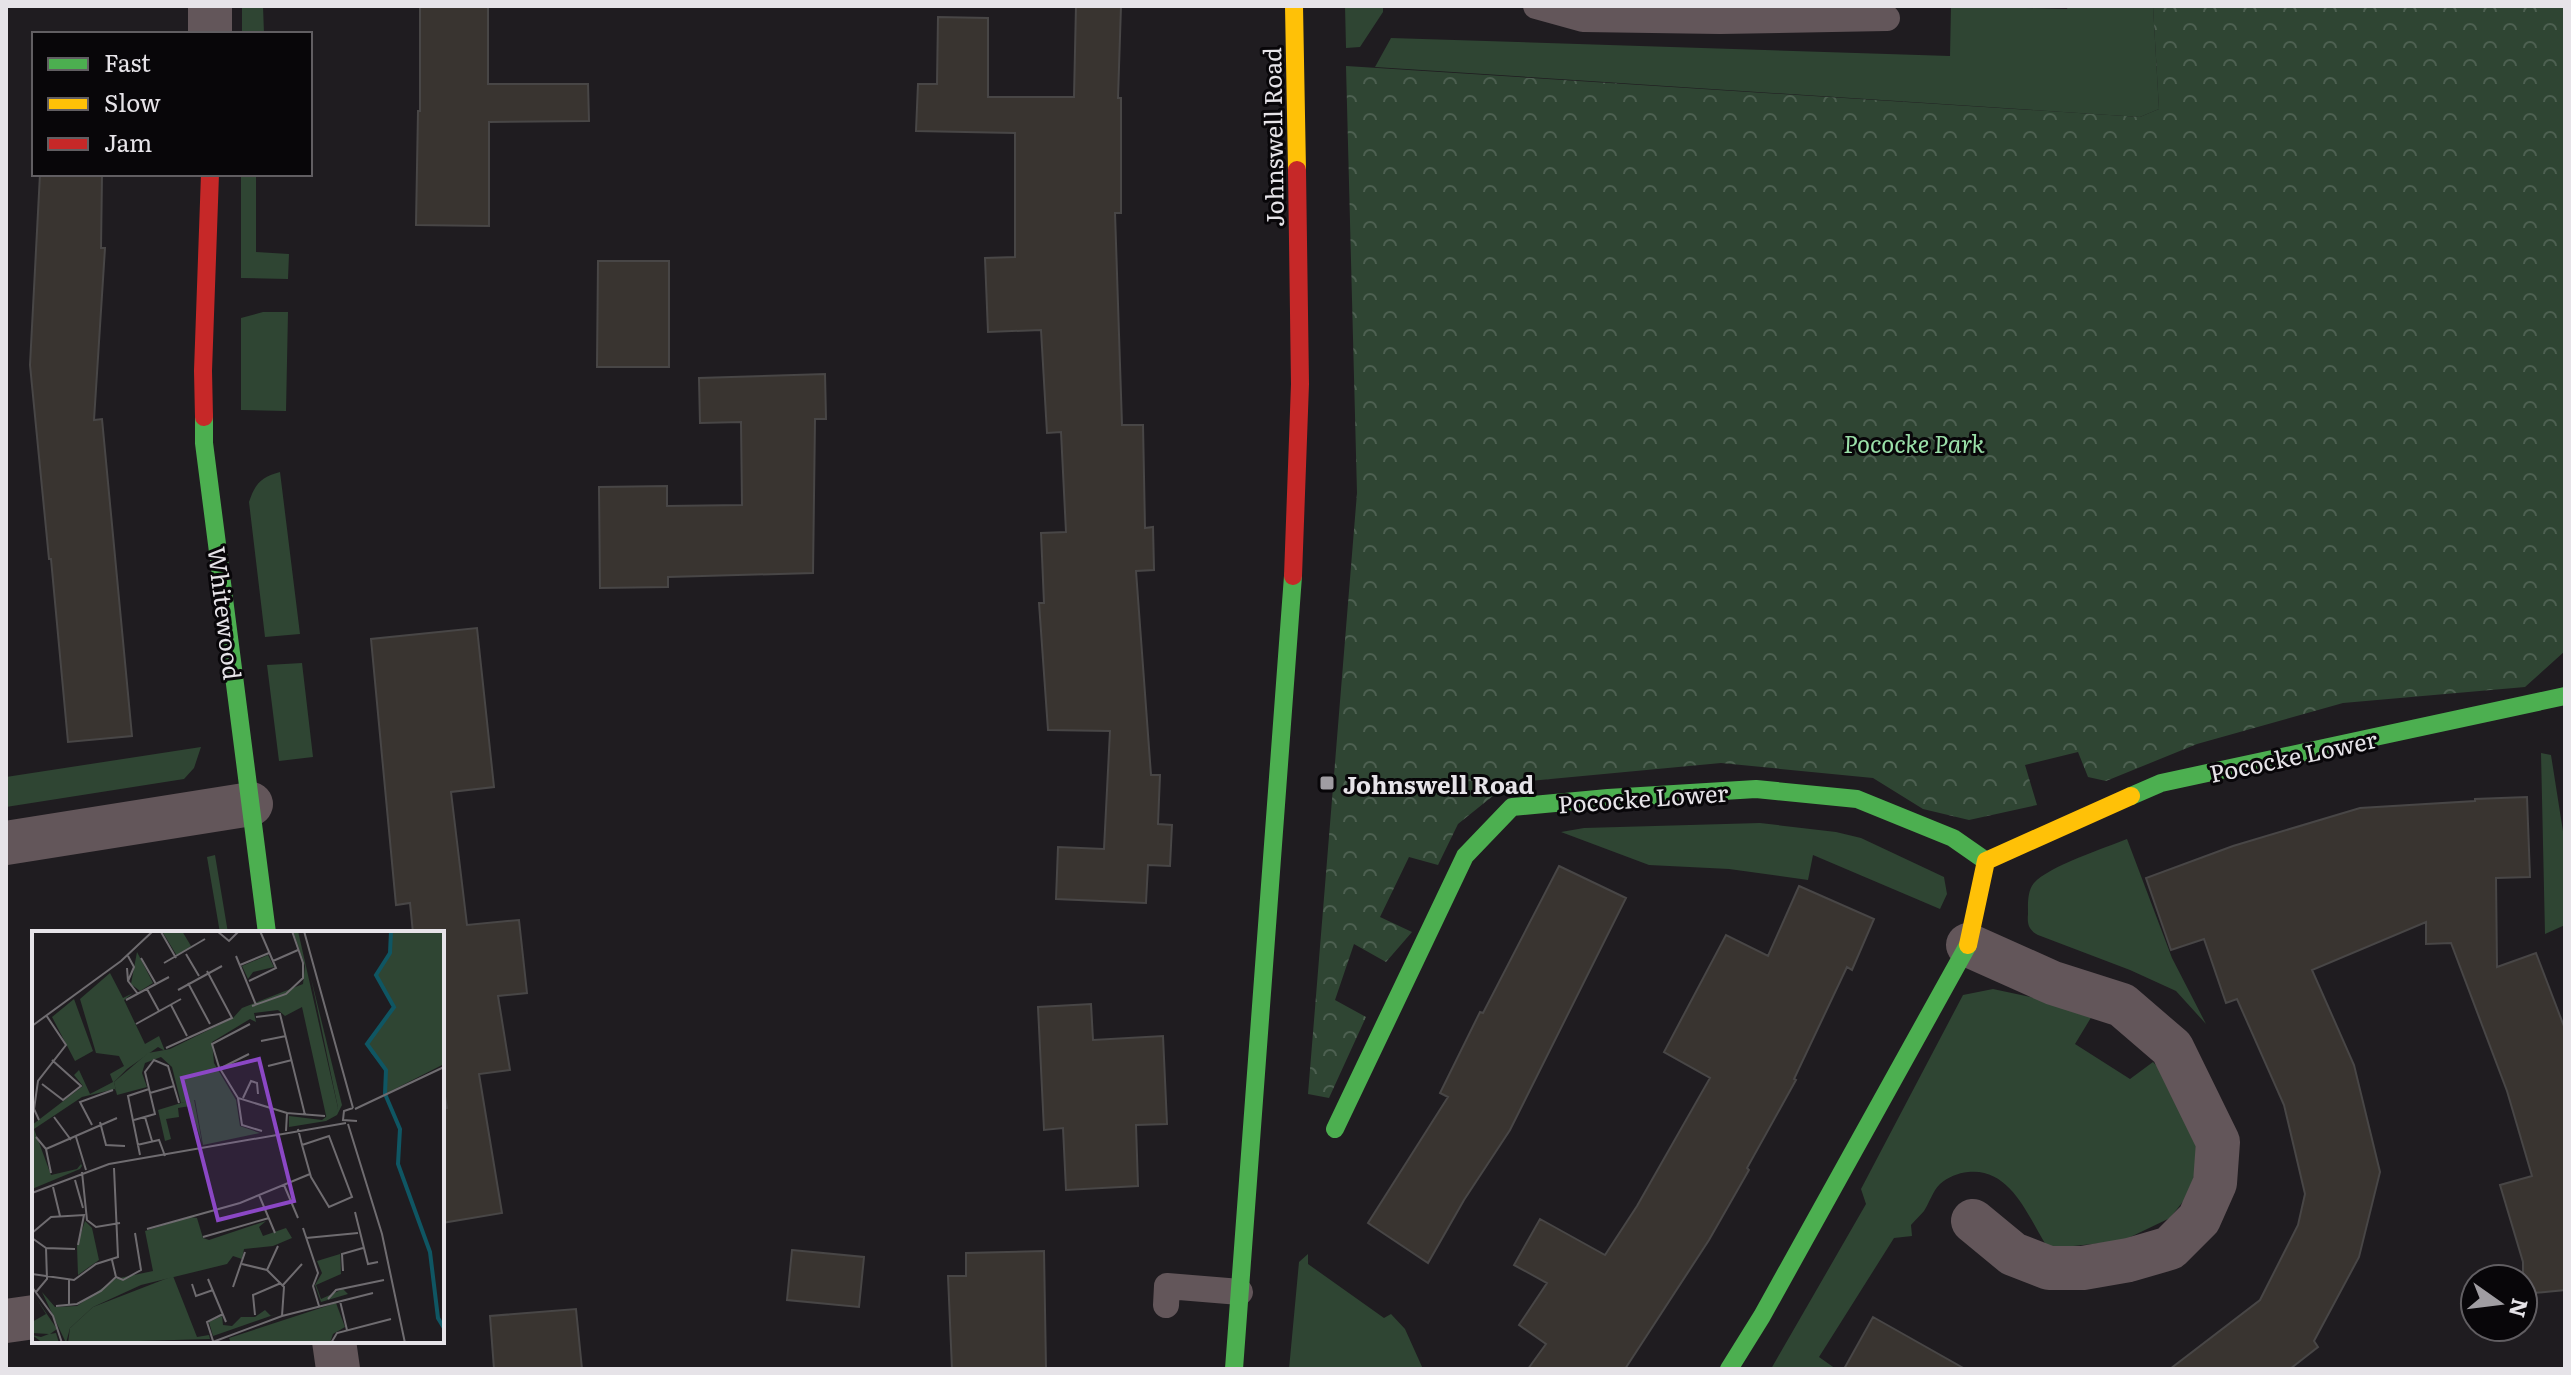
<svg xmlns="http://www.w3.org/2000/svg" width="2571" height="1375" font-family="Literata,serif">
<defs>
<pattern id="forest-crowns" width="20" height="18" patternUnits="userSpaceOnUse" patternTransform="scale(2)"><rect width="20" height="18" fill="#2f4533"/><path d="M2 6a3 3 0 1 1 6 0M12 15a3 3 0 1 1 6 0" fill="none" stroke="#4d6051"/></pattern>
</defs>
<rect width="100%" height="100%" fill="#1f1c20"/>
<!-- grass -->
<path fill="#2f4533" d="M 242,6 L 263,6 L 264,34 L 242,34 Z
M 1345,6 L 1383,6 L 1383,12 L 1360,47 L 1346,48 Z
M 1951,6 L 2067,9 L 2068,6 L 2153,6 L 2159,109 L 2140,117 L 1375,67 L 1391,38 L 1950,56 Z
M 241,174 L 256,174 L 256,252 L 289,254 L 288,279 L 241,278 Z
M 263,312 L 288,312 L 286,411 L 241,410 L 241,318 Z
M 280,472 L 300,634 L 265,637 L 249,502 C 255,484 261,477 280,472 Z
M 302,663 L 313,757 L 279,761 L 267,665 Z
M 201,747 L 194,768 L 184,779 L 6,807 L 6,777 Z
M 2541,753 L 2551,755 L 2565,844 L 2565,925 L 2545,934 Z
M 1760,823 L 1836,832 L 1861,838 L 1944,877 L 1947,894 L 1940,909 L 1813,855 L 1808,880 L 1729,869 L 1649,865 L 1561,832 L 1584,828 Z
M 2127,839 L 2172,958 L 2206,1024 L 2176,991 L 2130,970 L 2038,935 C 2029,930 2027,925 2028,914 C 2028,905 2027,891 2034,883 C 2049,866 2105,848 2127,839 Z
M 215,855 L 228,933 L 220,933 L 207,857 Z
M 1993,989 L 2095,1011 L 2075,1044 L 2130,1079 L 2153,1062 L 2189,1099 L 2197,1153 L 2192,1190 L 2170,1218 L 2122,1241 L 2054,1248 L 2046,1245 C 2028,1216 2010,1167 1968,1172 C 1958,1173 1948,1177 1940,1184 C 1932,1192 1930,1202 1924,1211 C 1920,1216 1915,1220 1911,1225 L 1912,1236 L 1894,1238 L 1819,1357 L 1836,1369 L 1771,1369 L 1866,1204 L 1861,1189 L 1963,995 Z
M 1308,1254 L 1308,1264 L 1384,1318 L 1391,1314 L 1405,1329 L 1423,1369 L 1289,1369 L 1299,1262 Z"/>
<!-- forest -->
<path fill="url(#forest-crowns)" d="M 2153,6 L 2565,6 L 2565,651 L 2525,687 L 2343,703 L 2197,744 L 2106,781 L 2088,777 L 2078,752 L 2025,765 L 2037,805 L 1969,820 L 1923,809 L 1873,778 L 1721,763 L 1509,783 L 1458,824 L 1438,865 L 1409,857 L 1380,917 L 1412,932 L 1386,962 L 1354,944 L 1335,1000 L 1366,1017 L 1329,1098 L 1308,1094 L 1357,493 L 1346,66 L 2140,117 L 2159,109 Z"/>
<!-- building -->
<path fill="#393430" stroke="#484646" stroke-width="2" d="M 420,6 L 488,6 L 488,84 L 588,84 L 589,121 L 489,122 L 489,226 L 416,225 L 418,111 L 420,111 Z
M 1076,6 L 1121,6 L 1118,98 L 1121,98 L 1121,213 L 1115,213 L 1122,425 L 1143,425 L 1145,528 L 1153,527 L 1154,570 L 1136,571 L 1151,775 L 1160,775 L 1158,824 L 1172,825 L 1170,866 L 1148,865 L 1146,903 L 1056,899 L 1058,847 L 1104,849 L 1110,731 L 1048,730 L 1039,603 L 1044,603 L 1041,533 L 1066,532 L 1061,432 L 1047,433 L 1041,330 L 988,332 L 985,258 L 1015,257 L 1015,133 L 916,131 L 918,84 L 937,84 L 938,17 L 988,18 L 988,97 L 1074,97 Z
M 40,174 L 102,174 L 101,248 L 105,248 L 94,420 L 102,419 L 132,736 L 68,742 L 51,559 L 49,559 L 30,365 Z
M 598,261 L 669,261 L 669,367 L 597,367 Z
M 825,374 L 826,419 L 815,419 L 813,573 L 668,577 L 668,587 L 600,588 L 599,487 L 667,486 L 667,506 L 742,505 L 741,422 L 700,423 L 699,378 Z
M 477,628 L 494,787 L 451,792 L 467,925 L 519,920 L 527,993 L 498,996 L 510,1070 L 479,1074 L 502,1213 L 442,1223 L 442,1109 L 447,1108 L 442,1079 L 442,933 L 413,933 L 410,903 L 396,905 L 371,639 Z
M 2527,797 L 2530,877 L 2496,878 L 2497,967 L 2536,953 L 2565,1029 L 2565,1290 L 2523,1294 L 2523,1262 L 2500,1185 L 2532,1176 L 2507,1091 L 2451,943 L 2426,944 L 2426,922 L 2312,970 L 2354,1065 L 2380,1172 L 2359,1257 L 2314,1341 L 2318,1347 L 2290,1369 L 2170,1369 L 2260,1300 L 2298,1225 L 2305,1194 L 2284,1105 L 2237,999 L 2226,1003 L 2204,939 L 2171,950 L 2146,878 L 2233,846 L 2360,808 L 2475,801 L 2475,799 Z
M 1559,866 L 1626,898 L 1510,1130 L 1464,1200 L 1428,1263 L 1368,1223 L 1448,1097 L 1440,1093 L 1480,1012 L 1483,1013 Z
M 1799,886 L 1874,919 L 1852,970 L 1847,967 L 1794,1079 L 1796,1080 L 1747,1168 L 1749,1170 L 1709,1240 L 1625,1369 L 1528,1369 L 1546,1344 L 1519,1325 L 1547,1283 L 1514,1265 L 1540,1219 L 1605,1255 L 1637,1206 L 1710,1078 L 1664,1052 L 1726,935 L 1768,956 Z
M 1091,1004 L 1093,1040 L 1163,1036 L 1167,1124 L 1136,1125 L 1138,1186 L 1066,1190 L 1063,1128 L 1044,1130 L 1038,1007 Z
M 792,1250 L 864,1257 L 859,1307 L 787,1300 Z
M 1044,1251 L 1046,1369 L 952,1369 L 948,1276 L 966,1276 L 966,1253 Z
M 576,1309 L 582,1369 L 494,1369 L 490,1316 Z
M 1873,1317 L 1965,1369 L 1844,1369 Z"/>
<g fill="none" stroke-linecap="round" stroke-linejoin="round">
<!-- lane -->
<path stroke="#63565a" stroke-width="26" d="M 1536,6 L 1583,19 L 1720,21 L 1887,18
M 1166,1305 L 1167,1286 L 1240,1292"/>
<!-- street -->
<path stroke="#63565a" stroke-width="44" d="M 210,6 L 210,34
M 6,843 L 251,804
M 1968,945 L 2053,983 L 2122,1005 L 2172,1048 L 2218,1142 L 2215,1183 L 2199,1219 L 2170,1248 L 2129,1260 L 2083,1268 L 2049,1268 L 2013,1254 L 1973,1221
M 6,1321 L 34,1317
M 334,1341 L 338,1369"/>
<!-- fast -->
<path stroke="#4caf50" stroke-width="18" d="M 204,417 L 204,443 L 267,933
M 2131,796 L 2161,783 L 2565,696
M 1335,1129 L 1465,856 L 1512,807 L 1608,798 L 1756,789 L 1857,799 L 1953,838 L 1986,861
M 1234,1369 L 1293,576
M 1729,1369 L 1762,1316 L 1968,945"/>
<!-- slow -->
<path stroke="#ffc107" stroke-width="18" d="M 1294,6 L 1297,170
M 1968,945 L 1986,861 L 2131,796"/>
<!-- jam -->
<path stroke="#c62828" stroke-width="18" d="M 204,417 L 203,371 L 210,174
M 1293,576 L 1300,384 L 1297,170"/>
</g>
<!-- markers -->
<rect fill="#a09da2" stroke="#080609" stroke-width="3" x="1319" y="775" width="16" height="16" rx="4"/>
<g text-anchor="middle" dominant-baseline="central" stroke-width="6" stroke-linejoin="round" paint-order="stroke">
<!-- street labels -->
<g font-size="24" fill="#e6e3e8" stroke="#080609">
<text transform="translate(1272 137) rotate(-91)">Johnswell Road</text>
<text transform="translate(226 613) rotate(83)">Whitewood</text>
<text transform="translate(2293 755) rotate(-12)">Pococke Lower</text>
<text transform="translate(1643 797) rotate(-4)">Pococke Lower</text>
</g>
<!-- park labels -->
<g font-size="24" font-style="italic" fill="#9be0a9" stroke="#080609">
<text x="1914" y="442">Pococke Park</text>
</g>
<!-- poi labels -->
<g font-size="24" font-weight="bold" fill="#e6e3e8" stroke="#080609" text-anchor="start">
<text x="1343" y="783">Johnswell Road</text>
</g>
</g>
<!-- overview -->
<g transform="translate(32 931)">
<rect width="412" height="412" fill="#1f1c20"/>
<path d="M 130,0 L 150,0 L 159,15 L 145,25 ZM 359,0 L 412,0 L 412,133 L 353,163 L 354,139 L 339,122 L 335,110 L 362,75 L 344,44 L 358,22 ZM 105,21 L 121,52 L 108,60 L 99,53 ZM 236,24 L 242,36 L 221,41 L 216,48 L 210,35 ZM 78,42 L 91,67 L 101,62 L 92,69 L 113,113 L 127,105 L 133,120 L 126,116 L 95,138 L 82,151 L 85,163 L 83,158 L 50,166 L 2,198 L 19,244 L 45,238 L 49,233 L 44,219 L 50,235 L 48,238 L 0,258 L 0,194 L 51,155 L 42,144 L 47,139 L 58,163 L 81,151 L 78,143 L 92,135 L 87,125 L 64,122 L 48,68 ZM 279,47 L 310,174 L 305,184 L 294,190 L 257,196 L 257,185 L 290,189 L 306,177 ZM 42,68 L 61,120 L 43,130 L 20,86 ZM 162,168 L 170,212 L 158,175 L 146,177 L 147,186 L 134,188 L 139,208 L 133,210 L 126,179 ZM 53,290 L 60,297 L 67,329 L 46,344 L 45,315 ZM 308,317 L 309,343 L 284,354 L 289,368 L 311,358 L 316,363 L 289,371 L 283,354 L 290,342 L 285,330 L 308,323 ZM 141,345 L 165,406 L 177,404 L 178,408 L 36,412 L 38,397 L 61,376 ZM 4,367 L 25,398 L 18,403 L 24,402 L 27,412 L 11,412 L 0,404 L 9,406 L 17,403 L 0,402 L 0,391 L 14,383 ZM 304,372 L 313,396 L 301,403 L 298,412 L 199,412 L 197,407 ZM 233,379 L 239,385 L 247,382 L 181,405 L 177,391 L 190,385 L 191,394 L 200,395 L 209,386 L 223,386 Z" fill="#2f4533"/>
<path d="M 261,0 L 266,0 L 306,177 L 301,185 L 295,189 L 270,76 L 253,85 L 246,79 L 222,82 L 224,91 L 218,88 L 180,111 L 182,132 L 204,169 L 208,195 L 228,202 L 171,214 L 163,169 L 149,172 L 140,136 L 129,126 L 113,132 L 110,142 L 115,156 L 85,164 L 82,151 L 116,122 L 138,118 L 201,87 L 210,77 L 271,53 L 273,35 ZM 158,286 L 165,287 L 171,307 L 177,309 L 234,290 L 227,296 L 231,305 L 254,297 L 260,307 L 241,315 L 212,318 L 210,328 L 201,325 L 195,333 L 109,354 L 61,376 L 38,397 L 34,412 L 10,361 L 23,376 L 45,375 L 83,348 L 121,340 L 113,300 Z" fill="#2f4533"/>
<path fill="none" stroke="#0f5663" stroke-width="4" d="M 359,0 L 358,22 L 344,44 L 362,76 L 335,113 L 354,139 L 353,163 L 368,198 L 366,233 L 398,321 L 406,387 L 412,397"/>
<path fill="none" stroke="#6f6c70" stroke-width="2" d="M 185,0 L 197,10 L 207,0M 272,0 L 321,177M 129,1 L 144,27M 154,23 L 167,45M 204,25 L 224,74M 109,27 L 124,53M 241,30 L 266,19M 132,32 L 173,8M 208,34 L 237,22M 95,37 L 96,50 L 106,63M 96,50 L 102,36 L 96,25M 217,50 L 244,37 L 228,0M 156,52 L 178,93M 115,58 L 127,80M 146,59 L 190,35M 94,69 L 137,46M 139,74 L 155,105M 220,75 L 254,63 L 271,47 L 271,32 L 260,0M 224,86 L 248,83 L 273,184M 104,93 L 149,68M 218,93 L 180,113 L 187,136 L 206,167 L 255,182M 0,95 L 89,30 L 121,0M 229,110 L 254,105M 134,117 L 200,87 L 175,40M 236,135 L 260,129M 189,137 L 217,123M 10,153 L 31,169 L 49,155 L 20,129M 118,162 L 142,155M 206,167 L 210,194 L 230,200M 211,167 L 219,150 L 225,152 L 226,163M 321,177 L 312,180 L 311,189 L 325,190M 323,178 L 412,136M 22,186 L 39,209M 113,186 L 120,210M 7,189 L 2,178 L 6,150 L 34,114 L 14,84M 102,189 L 123,183 L 113,141 L 122,129 L 136,135 L 147,172M 68,191 L 74,214 L 93,215M 316,193 L 350,303 L 373,412M 60,194 L 48,171 L 81,159M 266,198 L 270,214 L 279,246 L 297,276 L 320,266 L 297,205 L 270,214M 254,200 L 255,182 L 293,185M 4,206 L 14,218 L 19,242M 44,206 L 54,239M 105,214 L 127,209 L 133,225M 14,218 L 85,187M 108,224 L 96,165 L 117,158M 50,241 L 55,289 L 64,296 L 88,292M 43,249 L 51,277M 252,254 L 266,287M 21,256 L 28,285M 0,262 L 77,233 L 314,192M 227,264 L 243,302M 323,281 L 336,333 L 346,331M 271,297 L 286,342 L 281,355 L 287,375M 115,298 L 208,272 L 278,243M 0,302 L 19,286 L 52,284 L 46,314M 171,306 L 237,287M 0,307 L 14,317 L 15,348 L 4,361M 274,307 L 326,302M 246,315 L 235,339 L 252,356 L 250,385M 14,317 L 43,318M 210,333 L 235,339M 311,340 L 310,323 L 331,317M 0,343 L 42,349 L 64,333 L 86,326 L 82,237M 84,346 L 91,349 L 109,339 L 103,302M 176,348 L 194,391M 160,353 L 164,365 L 181,359M 251,354 L 270,333M 0,356 L 21,385 L 30,412M 201,356 L 213,321M 296,368 L 304,359 L 352,349M 308,370 L 315,399M 37,374 L 37,349M 24,375 L 45,373 L 69,360 L 84,346 L 80,329M 223,384 L 221,364 L 249,352M 181,410 L 175,391 L 191,383M 178,412 L 250,385 L 341,362M 299,412 L 305,402 L 359,388"/>
<path fill="#8b47c5" fill-opacity="0.15" stroke="#8b47c5" stroke-width="4" d="M 227,128 L 262,270 L 186,289 L 150,147 Z"/>
<rect width="412" height="412" fill="none" stroke="#e6e3e8" stroke-width="4"/>
</g>
<!-- border -->
<rect width="2571" height="1375" fill="none" stroke="#e6e3e8" stroke-width="16"/>
<!-- legend -->
<rect x="32" y="32" width="280" height="144" fill="#080609" stroke="#615e62" stroke-width="2"/>
<rect x="48" y="58" width="40" height="12" fill="#4caf50" stroke="#615e62" stroke-width="2"/>
<text x="104" y="72" font-size="24" fill="#e6e3e8">Fast</text>
<rect x="48" y="98" width="40" height="12" fill="#ffc107" stroke="#615e62" stroke-width="2"/>
<text x="104" y="112" font-size="24" fill="#e6e3e8">Slow</text>
<rect x="48" y="138" width="40" height="12" fill="#c62828" stroke="#615e62" stroke-width="2"/>
<text x="104" y="152" font-size="24" fill="#e6e3e8">Jam</text>
<!-- north arrow -->
<g transform="translate(2499 1303) rotate(104)"><circle r="38" fill="#080609" stroke="#615e62" stroke-width="2"/>
<path d="M0-6L14 30L0 20L-14 30Z" fill="#a09da2"/>
<text y="-12" font-size="22" font-weight="bold" text-anchor="middle" fill="#e6e3e8">N</text>
</g>
</svg>
